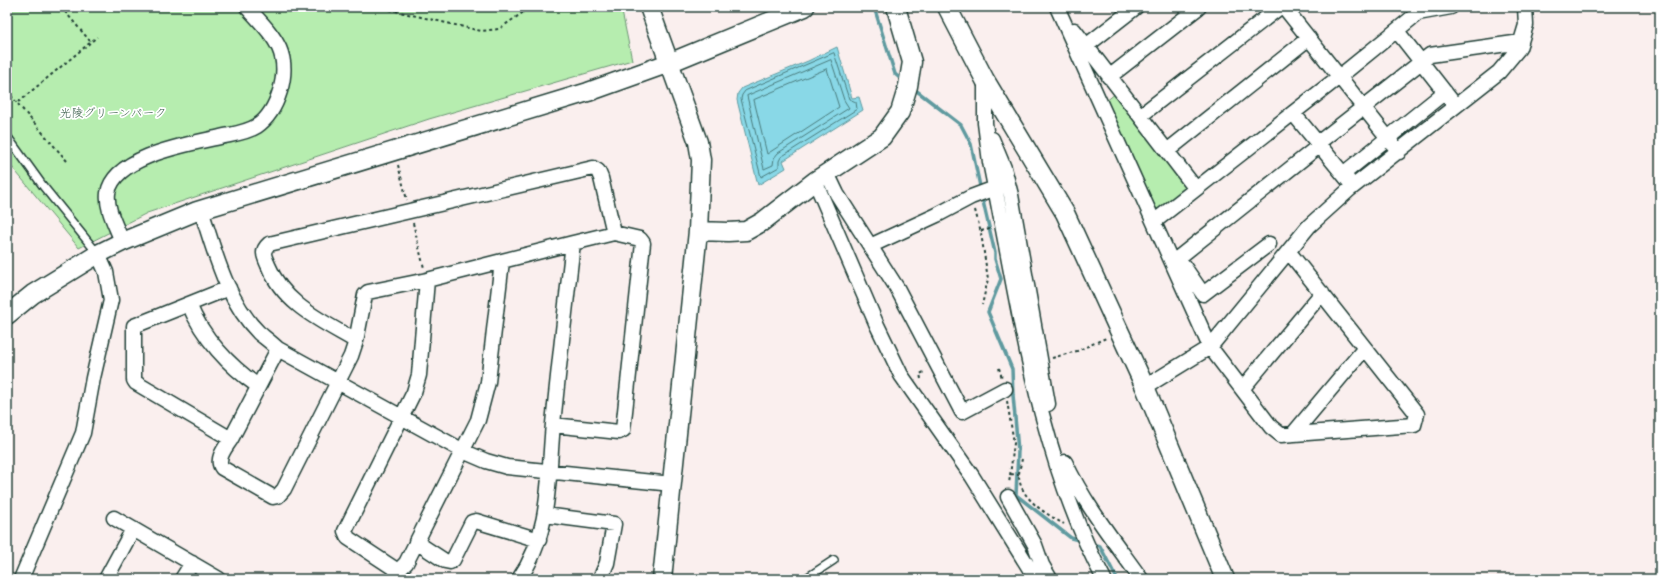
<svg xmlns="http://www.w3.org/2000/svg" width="1667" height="586" font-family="'Shantell Sans','Klee One',sans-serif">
<rect width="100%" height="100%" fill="#faefee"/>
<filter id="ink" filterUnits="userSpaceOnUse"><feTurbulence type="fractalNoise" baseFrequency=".025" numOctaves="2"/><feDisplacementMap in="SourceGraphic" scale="8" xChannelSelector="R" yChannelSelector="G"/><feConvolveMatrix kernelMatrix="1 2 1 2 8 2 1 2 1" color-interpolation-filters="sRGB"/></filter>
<g filter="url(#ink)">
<!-- green -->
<path fill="#b6edaf" stroke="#6a9572" d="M 7,7 L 621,7 L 632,60 L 429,119 L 147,213 L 79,248 L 7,161 Z
M 1116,93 L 1187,187 L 1157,210 L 1105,102 Z"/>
<!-- water -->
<path fill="#89d8e7" stroke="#5f9a9f" d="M 837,47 L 852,98 L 859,97 L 863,110 L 783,161 L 786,168 L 758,185 L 737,100 L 738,93 L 742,88 L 808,61 Z"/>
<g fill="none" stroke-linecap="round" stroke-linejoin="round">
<!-- shore -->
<path stroke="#497b7c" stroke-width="1" d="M 834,53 L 849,99 L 856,102 L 857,109 L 781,157 L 779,161 L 779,167 L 761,177 L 741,99 L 742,95 L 745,91 Z
M 831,60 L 844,100 L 849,108 L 778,153 L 774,158 L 773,165 L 764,169 L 747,96 Z
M 827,69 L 839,107 L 767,154 L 754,100 Z"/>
<!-- stream -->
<path stroke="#5f9a9f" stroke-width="3.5" d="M 874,7 L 895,74 L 903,81
M 913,88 L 961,125 L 971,144 L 981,191
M 982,197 L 995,253 L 995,259 L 1001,279 L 988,312 L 1012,369 L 1013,395 L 1018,451 L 1016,495 L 1071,538 L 1082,541
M 1091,544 L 1100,546 L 1117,579"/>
<defs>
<path id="service" d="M 7,136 L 43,186 L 98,254
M 805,579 L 834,560"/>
<path id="minor" d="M 1057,7 L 1210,347 L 1271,427 L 1281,435 L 1414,425 L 1417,414 L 1289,252
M 1284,7 L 1399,152
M 1074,30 L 1196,189
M 1397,31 L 1451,100
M 1086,46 L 1136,7
M 1109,77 L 1199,7
M 985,80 L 985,123 L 990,162 C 1018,300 1037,454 1104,579
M 1293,113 L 1348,180
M 1140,116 L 1280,7
M 992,139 L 1004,168 L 1011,195 L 1048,404
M 1318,143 L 1430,55 L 1521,42
M 1167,151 L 1309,38
M 827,173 L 837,194 L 897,288 L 962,412 L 1005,389
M 1343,174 L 1445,92
M 815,181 L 876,323 L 901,375 L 972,476 L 1036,579
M 201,210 C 215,252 226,300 259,333 C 265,338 272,343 278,349 L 465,452 L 486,461 L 507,467 L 672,484
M 1155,221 L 1339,77 L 1418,13 L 1451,7
M 122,242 C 117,227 106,210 108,193 C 114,156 189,144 220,137 C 233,134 246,133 257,126 C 269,118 276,104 280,91 C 292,51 272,35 247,7
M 870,246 L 937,215 L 971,197 L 995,188
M 1178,258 L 1203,294 L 1269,244
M 502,261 L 427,280 L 419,375 L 414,392 L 345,531 L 348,538 L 395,569 L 399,570 L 406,563 L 478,420 L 488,382 L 502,261 L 573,243
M 1173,262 L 1320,145
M 229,288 L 134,326 L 134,380 L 136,383 L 231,439 L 278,349
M 189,304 C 202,337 229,366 258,386
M 356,341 C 322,321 284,305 268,265 C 264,256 261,251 269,244 L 593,168 L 598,171 L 601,178 L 614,233
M 1145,387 L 1210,347 L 1309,226 L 1350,189 L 1499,72 L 1519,48 L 1526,25 L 1525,7
M 1242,389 L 1322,293
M 1293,434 L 1365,348
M 231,439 C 226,447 215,459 222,468 L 273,497 L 278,496 L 284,489 L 351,356 L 356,341 L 365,295 L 368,292 L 427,280
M 1065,462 C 1085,505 1114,541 1141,579
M 1008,497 L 1035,545 L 1042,565 L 1050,579
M 545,515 L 614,524 L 607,563 L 600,579
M 114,518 L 219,579
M 416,542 L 445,561 L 450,562 L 453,560 L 472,522 L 476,521 L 539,540
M 21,579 L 83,433 L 93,378 L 111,300 L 106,272 L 98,254
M 106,579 L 133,529
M 182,579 L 192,563
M 519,579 C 551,534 548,477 553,424 C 559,364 566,304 573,243 L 614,233 L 640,239 L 643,243 L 623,430 L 619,432 L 553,425"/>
<path id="tertiary" d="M 649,7 L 698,142 L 701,160 L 698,231 L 662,579
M 947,7 L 985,80 L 1065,213 L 1145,387 L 1225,579
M 698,231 L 728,232 L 746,231 L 762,222 L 815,181 L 882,137 L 900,112 L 908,86 L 912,62 L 897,11
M 7,315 L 33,294 L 98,254 L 122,242 L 197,211 L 588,92 L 669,63 L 805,7"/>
</defs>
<!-- service casing -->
<use href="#service" stroke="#1f3d34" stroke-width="10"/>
<!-- minor casing -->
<use href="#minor" stroke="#1f3d34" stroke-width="17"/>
<!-- tertiary casing -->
<use href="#tertiary" stroke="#1f3d34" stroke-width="21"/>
<!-- path -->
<path stroke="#1f3d34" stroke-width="2" stroke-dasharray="3 3" stroke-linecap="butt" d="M 61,7 L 90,41
M 378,7 L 481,31 L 499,29 L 531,7
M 7,91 L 17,103
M 67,161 L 17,103 L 97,37
M 398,165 L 407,200
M 975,210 L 981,233 L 988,279 L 982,305
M 413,223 L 424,268
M 981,231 L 990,229
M 1052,358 L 1077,351 L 1106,338
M 999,368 L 1002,378
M 921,379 L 920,374 L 926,371
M 1007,401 L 1014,443 L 1009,484
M 1022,459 C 1021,464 1019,470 1019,475 C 1019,498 1046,514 1064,524
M 1011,474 L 1019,475"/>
<!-- service -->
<use href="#service" stroke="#fff" stroke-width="7"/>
<!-- minor -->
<use href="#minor" stroke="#fff" stroke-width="14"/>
<!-- tertiary -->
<use href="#tertiary" stroke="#fff" stroke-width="18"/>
</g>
</g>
<g text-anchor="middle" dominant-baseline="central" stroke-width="3.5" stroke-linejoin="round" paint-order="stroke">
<!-- park labels -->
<g font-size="12" fill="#3d604d" stroke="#fff">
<text x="113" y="113">光陵グリーンパーク</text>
</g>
</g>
<!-- margin -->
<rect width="1667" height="586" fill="none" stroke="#fff" stroke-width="24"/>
<rect x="12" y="12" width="1643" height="562" fill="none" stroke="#1f3d34" stroke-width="1.5" filter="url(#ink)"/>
</svg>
